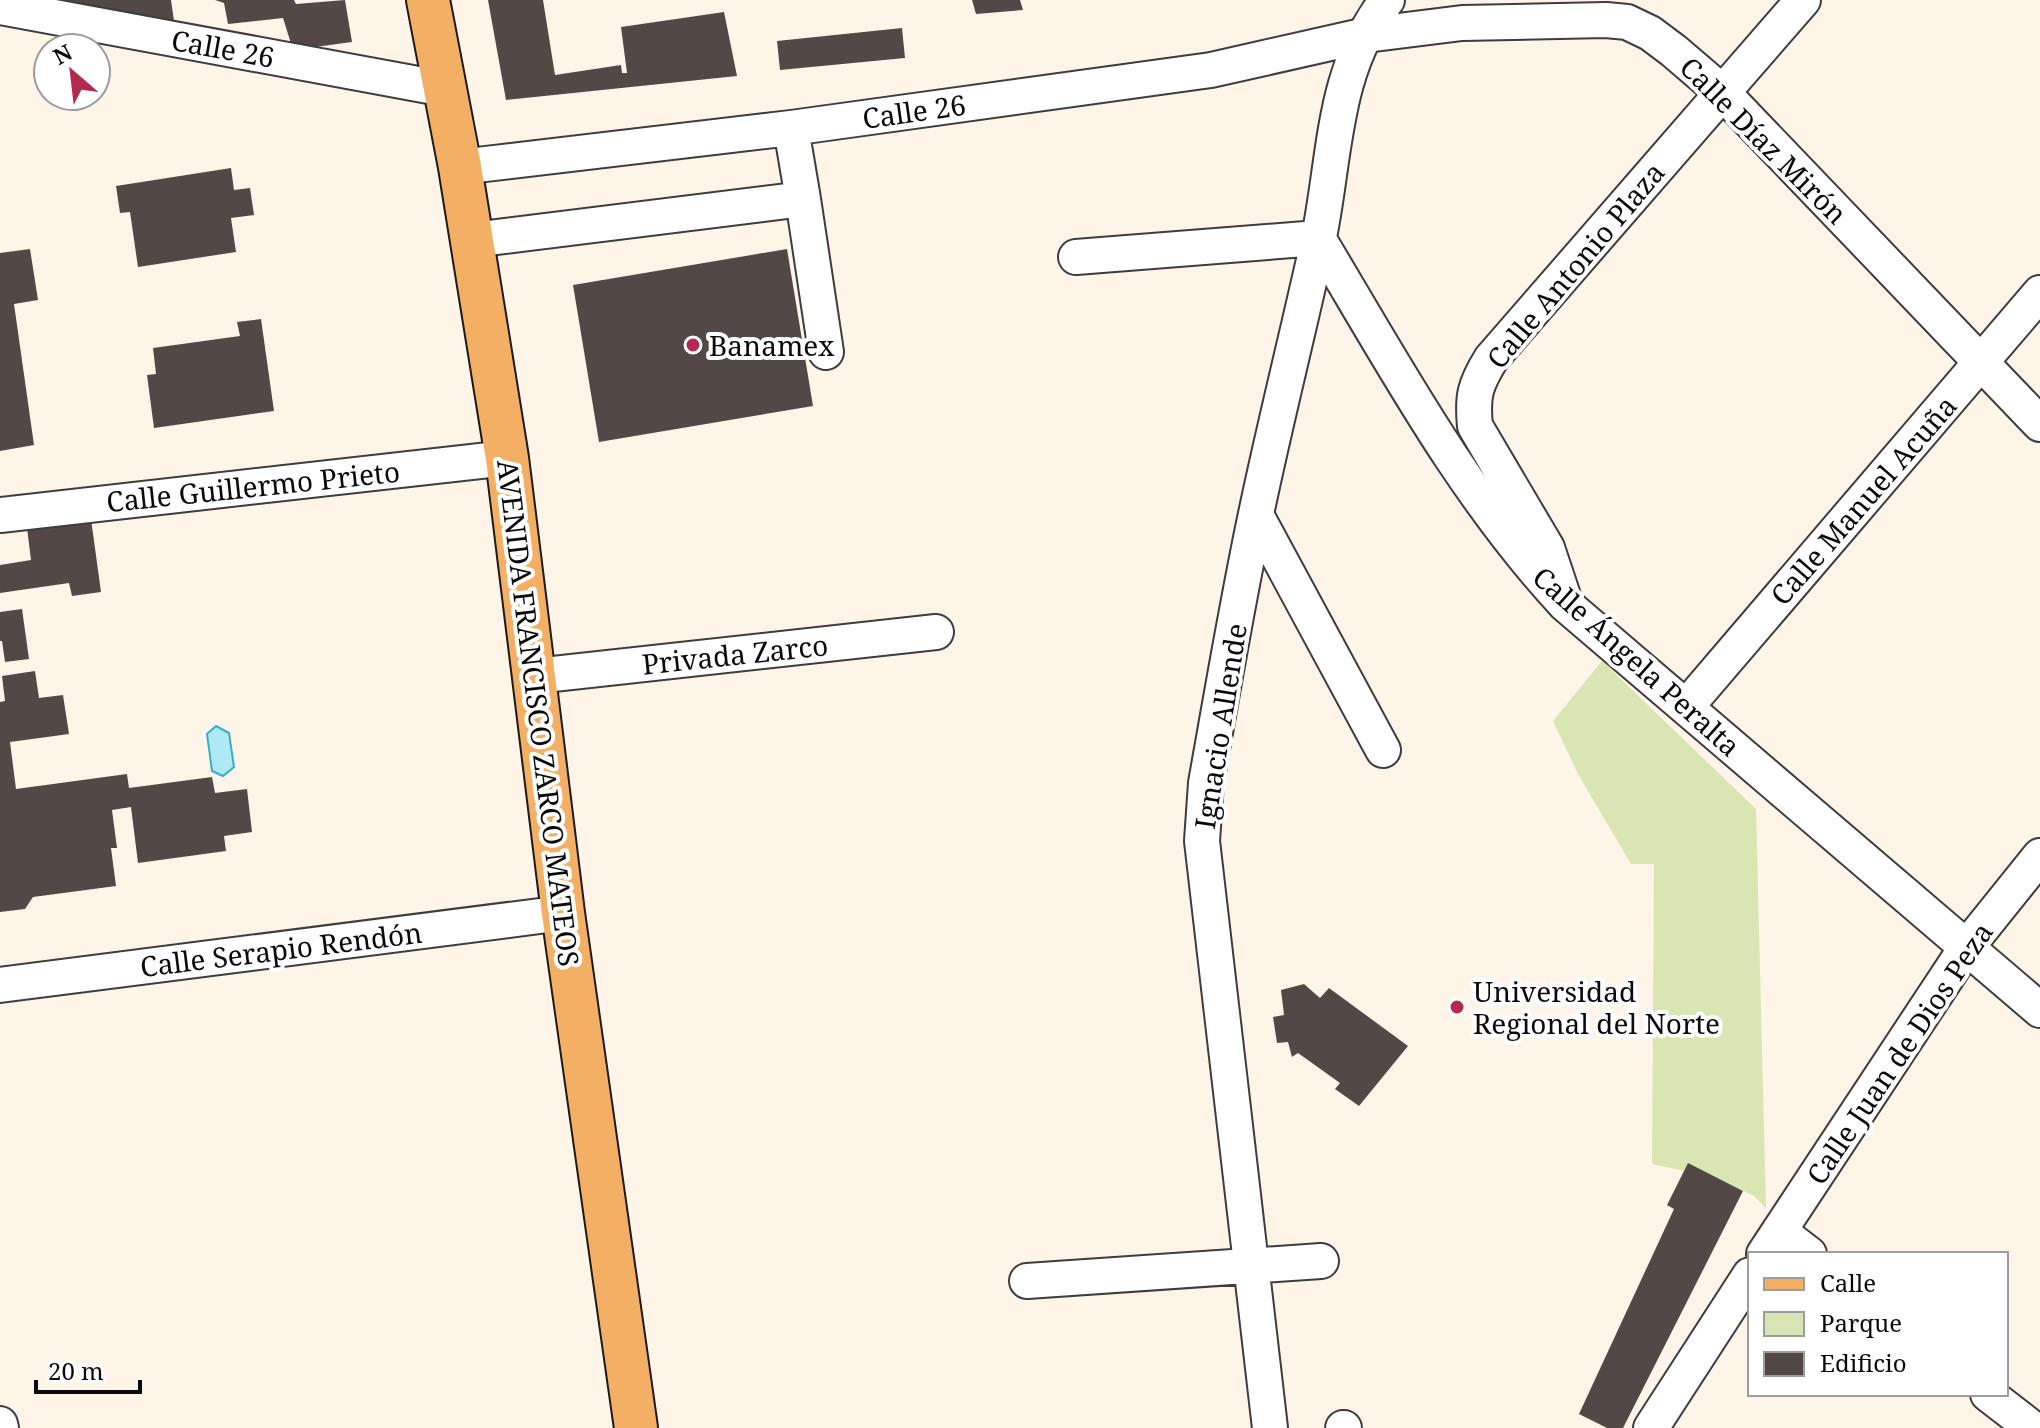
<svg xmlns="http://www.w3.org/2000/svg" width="2040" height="1428" font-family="'Noto Serif',serif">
<rect width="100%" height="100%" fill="#fef5e8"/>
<!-- green -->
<path fill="#d9e6b4" d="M 1602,661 L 1756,809 L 1766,1208 L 1754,1196 L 1688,1164 L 1684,1171 L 1652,1164 L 1654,864 L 1631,864 L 1578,774 L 1553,721 Z"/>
<!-- water -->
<path fill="#afe9f3" stroke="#3aaec7" stroke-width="2" d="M 216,726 L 229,733 L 234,767 L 223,776 L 212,771 L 207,734 Z"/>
<!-- building -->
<path fill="#524947" d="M 28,0 L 171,0 L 175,28 Z
M 215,0 L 294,0 L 296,4 L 345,0 L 352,42 L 293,50 L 283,18 L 228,24 L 224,3 Z
M 488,0 L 543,0 L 555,75 L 621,65 L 622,73 L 627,73 L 621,27 L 724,12 L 737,76 L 506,100 Z
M 972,0 L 1020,0 L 1023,10 L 976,14 Z
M 902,28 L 905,58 L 780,70 L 777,41 Z
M 231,168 L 234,190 L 250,188 L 254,215 L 231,218 L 236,252 L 138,267 L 130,212 L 120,213 L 116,186 Z
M 30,249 L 38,300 L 14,304 L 34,445 L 0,451 L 0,253 Z
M 787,249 L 813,406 L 599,442 L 573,285 Z
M 261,319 L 274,411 L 154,428 L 147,375 L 156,374 L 153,348 L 240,336 L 237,322 Z
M 91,519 L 101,592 L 72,596 L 69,583 L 0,593 L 0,565 L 31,560 L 27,528 Z
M 22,609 L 29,659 L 5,662 L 2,641 L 0,641 L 0,612 Z
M 35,671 L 39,698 L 63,695 L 69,734 L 10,742 L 16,789 L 127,774 L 129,788 L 212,777 L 215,793 L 247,789 L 252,832 L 224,836 L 226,851 L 138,863 L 131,807 L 112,810 L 117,848 L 111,848 L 116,886 L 33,897 L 25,909 L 0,912 L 0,702 L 5,701 L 2,676 Z
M 1304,984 L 1320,998 L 1329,988 L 1408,1046 L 1359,1106 L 1335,1089 L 1340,1083 L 1298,1053 L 1292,1057 L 1288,1042 L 1277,1043 L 1273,1017 L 1284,1015 L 1281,990 Z
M 1688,1163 L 1743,1191 L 1623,1428 L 1607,1428 L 1579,1414 L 1674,1209 L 1667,1205 Z"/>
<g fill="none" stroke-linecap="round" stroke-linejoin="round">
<defs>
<path id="minor" d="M 0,7 L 445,89
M 460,167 L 791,128 L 1211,70 L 1366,35 L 1462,23 L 1606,20 L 1627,22 L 1650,33 L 1674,51 L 1723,93 L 2040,424
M 803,199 L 826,352
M 472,240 L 803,199 L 791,128
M 1076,257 L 1318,238 C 1394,365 1464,495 1565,604 L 2040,1010
M 0,515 L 507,458
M 1256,515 L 1383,750
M 1563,596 L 1547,548 L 1475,426 C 1472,396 1475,385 1491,359 L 1803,0
M 535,676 L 936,632
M 1686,707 L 2040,293
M 0,985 L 563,913
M 1779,1231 L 1809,1254
M 1764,1254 L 1966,948 L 2040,856
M 1027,1281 L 1321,1261
M 1988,1394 L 2032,1428
M 0,1424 L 1,1428
M 1270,1428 L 1202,841 L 1206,783 C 1222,694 1237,604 1256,514 C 1275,423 1298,333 1318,242 C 1336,157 1331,73 1387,0
M 1343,1428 L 1344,1428
M 1651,1428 L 1750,1275"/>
<path id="major" d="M 428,0 L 460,167 L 507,458 L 563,913 L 636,1428"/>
</defs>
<!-- minor casing -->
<use href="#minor" stroke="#3d3d3d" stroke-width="38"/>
<!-- major casing -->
<use href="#major" stroke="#1b1b1b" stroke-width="46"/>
<!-- minor -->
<use href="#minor" stroke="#fff" stroke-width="34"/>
<!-- major -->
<use href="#major" stroke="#f3b064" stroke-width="42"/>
</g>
<!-- markers -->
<g fill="#b3294f" stroke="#fff" stroke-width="3">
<circle cx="693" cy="345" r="8"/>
<circle cx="1457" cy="1007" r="8"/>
</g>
<g text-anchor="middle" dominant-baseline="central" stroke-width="8" stroke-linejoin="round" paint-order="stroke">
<!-- street labels -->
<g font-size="28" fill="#0a0a0a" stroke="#fff">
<text transform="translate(223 48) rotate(10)">Calle 26</text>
<text transform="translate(914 111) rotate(-8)">Calle 26</text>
<text transform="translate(1764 140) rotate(45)">Calle Díaz Mirón</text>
<text transform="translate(1575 265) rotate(-50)">Calle Antonio Plaza</text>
<text transform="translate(253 486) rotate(-6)">Calle Guillermo Prieto</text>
<text transform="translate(1863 500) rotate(-49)">Calle Manuel Acuña</text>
<text transform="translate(735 654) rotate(-6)">Privada Zarco</text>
<text transform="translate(1637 661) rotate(42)">Calle Ángela Peralta</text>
<text transform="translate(539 713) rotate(83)">AVENIDA FRANCISCO ZARCO MATEOS</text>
<text transform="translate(1220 726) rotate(-81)">Ignacio Allende</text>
<text transform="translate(281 949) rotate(-7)">Calle Serapio Rendón</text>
<text transform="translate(1899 1053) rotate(-56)">Calle Juan de Dios Peza</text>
</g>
<!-- poi labels -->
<g font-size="28" fill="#0a0a0a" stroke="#fff" text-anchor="start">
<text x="709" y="345">Banamex</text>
<text x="1473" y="991">Universidad<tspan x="1473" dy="32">Regional del Norte</tspan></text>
</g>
</g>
<!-- legend -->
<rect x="1748" y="1252" width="260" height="144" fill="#ffffff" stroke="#9d9d9d" stroke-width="2"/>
<rect x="1764" y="1278" width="40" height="12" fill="#f3b064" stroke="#9d9d9d" stroke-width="2"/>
<text x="1820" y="1292" font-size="24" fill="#0a0a0a">Calle</text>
<rect x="1764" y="1312" width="40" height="24" fill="#d9e6b4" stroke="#9d9d9d" stroke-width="2"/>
<text x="1820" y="1332" font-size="24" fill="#0a0a0a">Parque</text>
<rect x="1764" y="1352" width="40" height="24" fill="#524947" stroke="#9d9d9d" stroke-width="2"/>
<text x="1820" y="1372" font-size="24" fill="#0a0a0a">Edificio</text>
<!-- north arrow -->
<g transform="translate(72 72) rotate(332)"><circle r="38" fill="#ffffff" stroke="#9d9d9d" stroke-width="2"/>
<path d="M0-6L14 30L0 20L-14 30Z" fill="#b3294f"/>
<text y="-12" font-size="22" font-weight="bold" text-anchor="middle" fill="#0a0a0a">N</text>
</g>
<!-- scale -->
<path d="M36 1380v12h104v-12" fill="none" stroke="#0a0a0a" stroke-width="4"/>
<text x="48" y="1380" font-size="24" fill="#0a0a0a" stroke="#ffffff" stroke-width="6" paint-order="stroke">20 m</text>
</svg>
